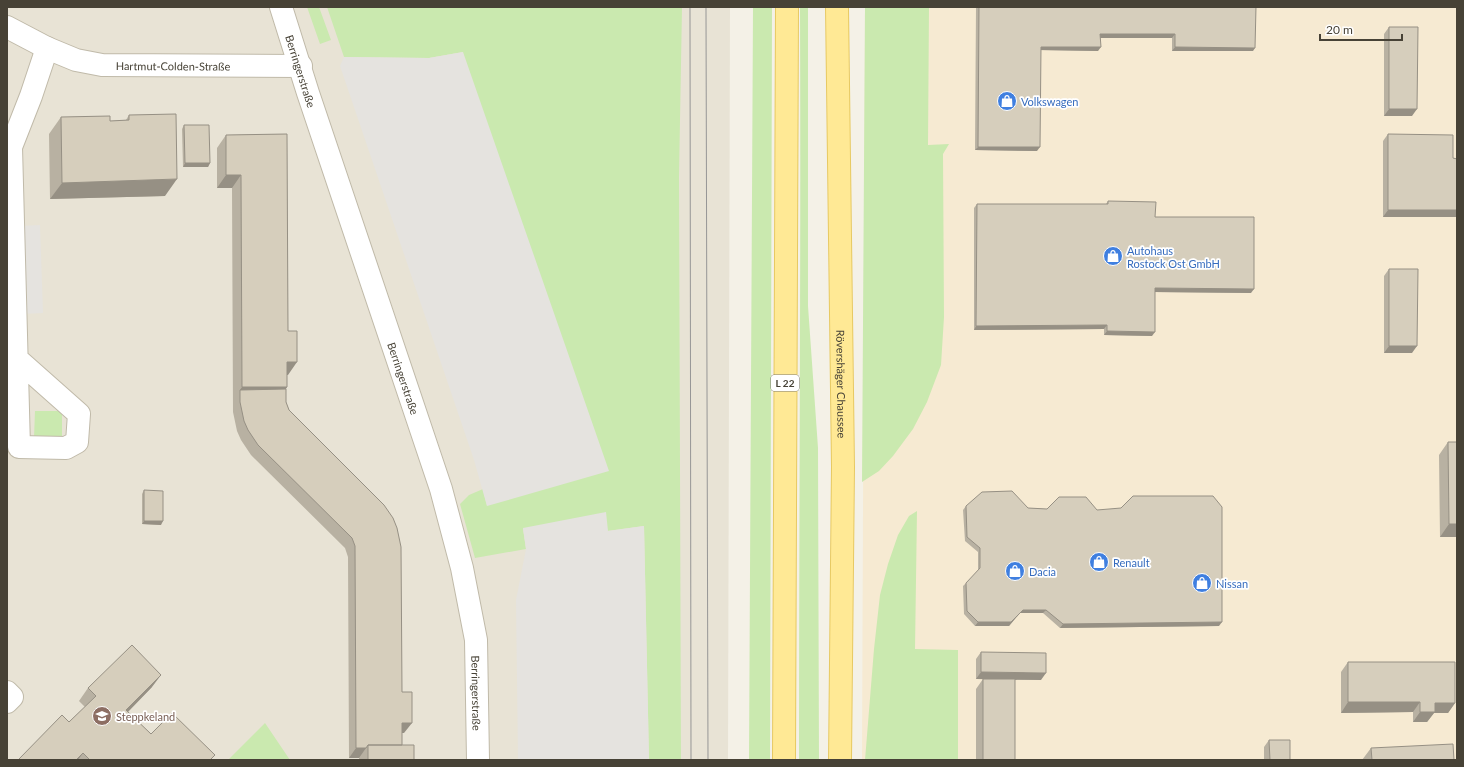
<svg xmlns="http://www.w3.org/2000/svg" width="1464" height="767" font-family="Lato,sans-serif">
<rect width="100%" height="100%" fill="#f4f1e7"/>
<!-- residential -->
<path fill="#e8e3d5" d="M 7,7 L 730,7 L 728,760 L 7,760 Z"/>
<!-- commercial -->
<path fill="#f6ead2" d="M 865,7 L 1457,7 L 1457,760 L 862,760 Z"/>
<!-- green -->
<path fill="#cae9af" d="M 307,7 L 319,7 L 331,40 L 320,44 Z
M 327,7 L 682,7 L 679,177 L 681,760 L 649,760 L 644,526 L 607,531 L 605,513 L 523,529 L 526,549 L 475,558 L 460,504 L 469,495 L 483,489 L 487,506 L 463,52 L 429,58 L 344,57 Z
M 753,7 L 772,7 L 770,760 L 749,760 Z
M 800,7 L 808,7 L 808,306 L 818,448 L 819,760 L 799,760 C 799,509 801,258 800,7 Z
M 865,7 L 929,7 L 928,145 L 949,144 L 943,154 L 944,317 L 941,365 L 927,402 L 913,429 L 893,456 L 879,471 L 862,482 Z
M 35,411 L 62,411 L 62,438 L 34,438 Z
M 917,511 L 915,649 L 958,650 L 958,760 L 865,760 L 874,649 L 880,595 L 888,564 L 898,535 L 909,516 Z
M 265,723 L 290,760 L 228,760 Z"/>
<!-- parking -->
<path fill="#e5e3df" d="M 463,52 L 609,471 L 487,506 L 474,460 L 340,66 L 344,57 L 429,58 Z
M 40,225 L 43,313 L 22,314 L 20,226 Z
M 606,512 L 608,531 L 644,526 L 649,760 L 518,760 L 516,600 L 526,549 L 523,528 Z"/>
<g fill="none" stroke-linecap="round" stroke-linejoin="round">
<defs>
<g id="street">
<path id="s1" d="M 281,7 L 308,93 L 441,489 L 462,568 L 476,640 L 478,760"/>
<path id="s2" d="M 7,27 L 47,48 L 76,60 L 102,65 L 301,66"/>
<path d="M 17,359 L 79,414 L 77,442 L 66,448 L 19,447 L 11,147 L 31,96 L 47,48"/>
<path d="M 7,692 L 12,697 L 7,702"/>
</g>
<g id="primary">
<path id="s3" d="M 837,7 L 843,467 L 840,760"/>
<path d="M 784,760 L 787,7"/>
</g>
</defs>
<!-- street casing -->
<use href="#street" stroke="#c0baa9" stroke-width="24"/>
<!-- primary casing -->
<use href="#primary" stroke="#e7c962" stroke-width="24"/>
<!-- street -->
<use href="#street" stroke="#fff" stroke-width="22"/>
<!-- primary -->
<use href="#primary" stroke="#ffe995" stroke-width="22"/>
<!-- tram -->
<path stroke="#969696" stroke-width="1" d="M 690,7 L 691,760
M 706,7 L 708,760"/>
</g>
<!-- wall -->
<path fill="#b8b1a2" d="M 976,7 L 1256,7 L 1253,51 L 1172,51 L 1172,38 L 1100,38 L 1098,51 L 1040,50 L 1037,151 L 975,150 Z
M 1389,27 L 1412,116 L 1384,116 L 1384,34 Z
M 129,115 L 165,196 L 50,199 L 49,134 L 61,117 L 110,121 L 126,120 Z
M 184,125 L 210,163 L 208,167 L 183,167 L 182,129 Z
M 287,134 L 288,375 L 287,375 L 287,387 L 286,389 L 286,402 L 289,410 L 384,505 L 402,692 L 404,733 L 402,733 L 402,745 L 414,760 L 359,760 L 359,758 L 349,758 L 348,557 L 345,548 L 251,455 L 241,440 L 237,431 L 233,412 L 232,188 L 217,188 L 217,148 L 226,135 Z
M 1388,134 L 1453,158 L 1457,159 L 1457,217 L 1383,217 L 1383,141 Z
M 1108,201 L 1155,217 L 1251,293 L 1155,292 L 1152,336 L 1104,335 L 1104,329 L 974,330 L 974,208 L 977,204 L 1106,204 Z
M 1389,269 L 1412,353 L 1384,353 L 1384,276 Z
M 1448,442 L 1457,537 L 1440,537 L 1439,455 Z
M 144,490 L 161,525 L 142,524 L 142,494 Z
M 966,506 L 1028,508 L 1047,509 L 1097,510 L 1219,626 L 1060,628 L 1043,613 L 1020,613 L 1009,626 L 975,626 L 964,614 L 963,586 L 978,571 L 978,552 L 965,541 L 963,510 Z
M 981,652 L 1041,680 L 1015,680 L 1015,760 L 976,760 L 976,689 L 983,679 L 992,679 L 976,679 L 976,659 Z
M 1348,662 L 1455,703 L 1448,713 L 1434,713 L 1427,722 L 1413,722 L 1413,712 L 1341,713 L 1341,672 Z
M 152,687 L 128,712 L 151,734 L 211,760 L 18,760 L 19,759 L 69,722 L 85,707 L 79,701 L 88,688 Z
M 1269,740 L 1290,760 L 1264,760 L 1264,747 Z
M 1371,748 L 1454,760 L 1362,760 Z"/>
<!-- shaded-wall -->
<path fill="#969084" d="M 1100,34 L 1175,34 L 1172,38 L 1098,38 Z
M 1041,47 L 1101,47 L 1098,51 L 1038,50 Z
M 1175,47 L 1255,48 L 1253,51 L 1172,51 Z
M 1389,109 L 1417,109 L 1412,116 L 1384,116 Z
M 978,147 L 1040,147 L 1037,151 L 975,150 Z
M 185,163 L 210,163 L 208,167 L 183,167 Z
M 226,175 L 241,175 L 232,188 L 217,188 Z
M 177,179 L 165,196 L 50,199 L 62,183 Z
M 1388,210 L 1457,210 L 1457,217 L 1383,217 Z
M 1155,288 L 1254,289 L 1251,293 L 1152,292 Z
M 1107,325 L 1104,329 L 974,330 L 976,326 Z
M 1107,331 L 1155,332 L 1152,336 L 1104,335 Z
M 1389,346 L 1417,346 L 1412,353 L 1384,353 Z
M 287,362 L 297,362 L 288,375 L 278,375 Z
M 242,387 L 287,387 L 278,400 L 240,390 Z
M 144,521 L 163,521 L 161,525 L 142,524 Z
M 1449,524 L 1457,524 L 1457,537 L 1440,537 Z
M 1023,610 L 1046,610 L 1043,613 L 1020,613 L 1009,626 L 975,626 L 978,622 Z
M 1222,622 L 1219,626 L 1060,628 L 1063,624 Z
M 981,672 L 1046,673 L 1041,680 L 976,679 Z
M 161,675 L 152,687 L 117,723 L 126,710 Z
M 1348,702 L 1420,702 L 1413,712 L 1341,713 Z
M 1435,703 L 1455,703 L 1448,713 L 1434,713 L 1427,722 L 1413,722 L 1420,712 Z
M 402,723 L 412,723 L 404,733 L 395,733 Z
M 356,748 L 366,748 L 359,758 L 349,758 Z
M 83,753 L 78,760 L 76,760 Z"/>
<!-- building -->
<path fill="#d6cebc" stroke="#969084" d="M 979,7 L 1256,7 L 1255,48 L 1175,47 L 1175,34 L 1100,34 L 1101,47 L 1041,47 L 1040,147 L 978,147 Z
M 1389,27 L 1418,27 L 1417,109 L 1389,109 Z
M 176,114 L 177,179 L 62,183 L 61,117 L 110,116 L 110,121 L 129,120 L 129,115 Z
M 184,125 L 209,125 L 210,163 L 185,163 Z
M 287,134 L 288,331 L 297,331 L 297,362 L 287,362 L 287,387 L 242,387 L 241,175 L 226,175 L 226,135 Z
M 1388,134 L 1453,135 L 1453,158 L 1457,159 L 1457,210 L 1388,210 Z
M 1108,201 L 1156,202 L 1155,217 L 1254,217 L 1254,289 L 1155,288 L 1155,332 L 1107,331 L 1107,325 L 976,326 L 977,204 L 1108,204 Z
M 1389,269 L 1418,269 L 1417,346 L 1389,346 Z
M 286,389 L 286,402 L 289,410 L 384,505 L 393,518 L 397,528 L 401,547 L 402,692 L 412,692 L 412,723 L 402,723 L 402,745 L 368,745 L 366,748 L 356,748 L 355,546 L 352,538 L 258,445 L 248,430 L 244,421 L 240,402 L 240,390 Z
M 1448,442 L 1457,442 L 1457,524 L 1449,524 Z
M 144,490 L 163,491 L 163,521 L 144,521 Z
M 1012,491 L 1028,508 L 1047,509 L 1059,497 L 1086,497 L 1097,510 L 1121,508 L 1133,496 L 1213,496 L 1222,507 L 1222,622 L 1063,624 L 1046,610 L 1023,610 L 1011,622 L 978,622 L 967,611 L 966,583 L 980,568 L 980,548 L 967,537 L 966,506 L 982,492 Z
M 132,645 L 161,675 L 126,710 L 151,734 L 172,713 L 215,755 L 210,760 L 90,760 L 83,753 L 76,760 L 20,760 L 19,759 L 62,715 L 69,722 L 96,696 L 88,688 Z
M 981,652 L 1046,653 L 1046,673 L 981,672 Z
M 1348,662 L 1455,662 L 1455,703 L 1435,703 L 1435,712 L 1420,712 L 1420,702 L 1348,702 Z
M 983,679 L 1015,679 L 1015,760 L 983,760 Z
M 1269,740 L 1290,740 L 1290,760 L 1270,760 Z
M 1453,744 L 1454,760 L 1372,760 L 1371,748 Z
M 368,745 L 414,745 L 414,760 L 368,760 Z"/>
<!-- icons -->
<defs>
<symbol id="shop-disc" viewBox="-11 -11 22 22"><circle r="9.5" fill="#3f7fe0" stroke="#fff"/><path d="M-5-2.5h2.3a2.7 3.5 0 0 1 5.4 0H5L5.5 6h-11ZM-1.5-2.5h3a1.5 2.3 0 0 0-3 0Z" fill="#fff"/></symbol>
<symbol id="school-disc" viewBox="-11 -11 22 22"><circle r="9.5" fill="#8d6e63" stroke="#fff"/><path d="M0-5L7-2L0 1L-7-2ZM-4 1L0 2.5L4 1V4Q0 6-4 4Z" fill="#fff"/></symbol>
</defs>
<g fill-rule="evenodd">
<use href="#shop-disc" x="996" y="90" width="22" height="22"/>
<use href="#shop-disc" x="1102" y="245" width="22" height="22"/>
<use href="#shop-disc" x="1088" y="551" width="22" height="22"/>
<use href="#shop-disc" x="1004" y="560" width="22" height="22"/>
<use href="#shop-disc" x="1191" y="572" width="22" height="22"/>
<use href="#school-disc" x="91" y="705" width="22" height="22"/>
</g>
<g text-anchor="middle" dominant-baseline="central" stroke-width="3.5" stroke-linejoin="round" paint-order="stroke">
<!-- shield labels -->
<rect fill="#fff" stroke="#7e7b72" stroke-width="1" x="771" y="375" width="28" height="16" rx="3"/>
<g font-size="10" font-weight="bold" fill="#474236">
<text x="785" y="383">L 22</text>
</g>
<!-- street labels -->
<g font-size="11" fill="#474236" stroke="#fff">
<text stroke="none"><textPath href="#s2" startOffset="174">Hartmut-Colden-Straße</textPath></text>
<text stroke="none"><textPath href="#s1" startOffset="67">Berringerstraße</textPath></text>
<text stroke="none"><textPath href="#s1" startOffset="391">Berringerstraße</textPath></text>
<text stroke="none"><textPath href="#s3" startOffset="377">Rövershäger Chaussee</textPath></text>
<text stroke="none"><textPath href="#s1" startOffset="716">Berringerstraße</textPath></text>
</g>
<!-- shop labels -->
<g font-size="11" fill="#366cbe" stroke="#fff" text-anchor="start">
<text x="1021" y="101">Volkswagen</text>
<text x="1127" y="250">Autohaus<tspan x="1127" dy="13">Rostock Ost GmbH</tspan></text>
<text x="1113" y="562">Renault</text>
<text x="1029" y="571">Dacia</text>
<text x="1216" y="583">Nissan</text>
</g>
<!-- education labels -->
<g font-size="11" fill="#785e54" stroke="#fff" text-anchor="start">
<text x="116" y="716">Steppkeland</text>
</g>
</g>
<!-- border -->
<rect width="1464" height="767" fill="none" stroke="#474236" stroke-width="16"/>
<!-- scale -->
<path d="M1320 34v6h82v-6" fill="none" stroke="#474236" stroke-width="2"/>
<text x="1326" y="34" font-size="12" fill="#474236" stroke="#ffffff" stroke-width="3" paint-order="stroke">20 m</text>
</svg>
